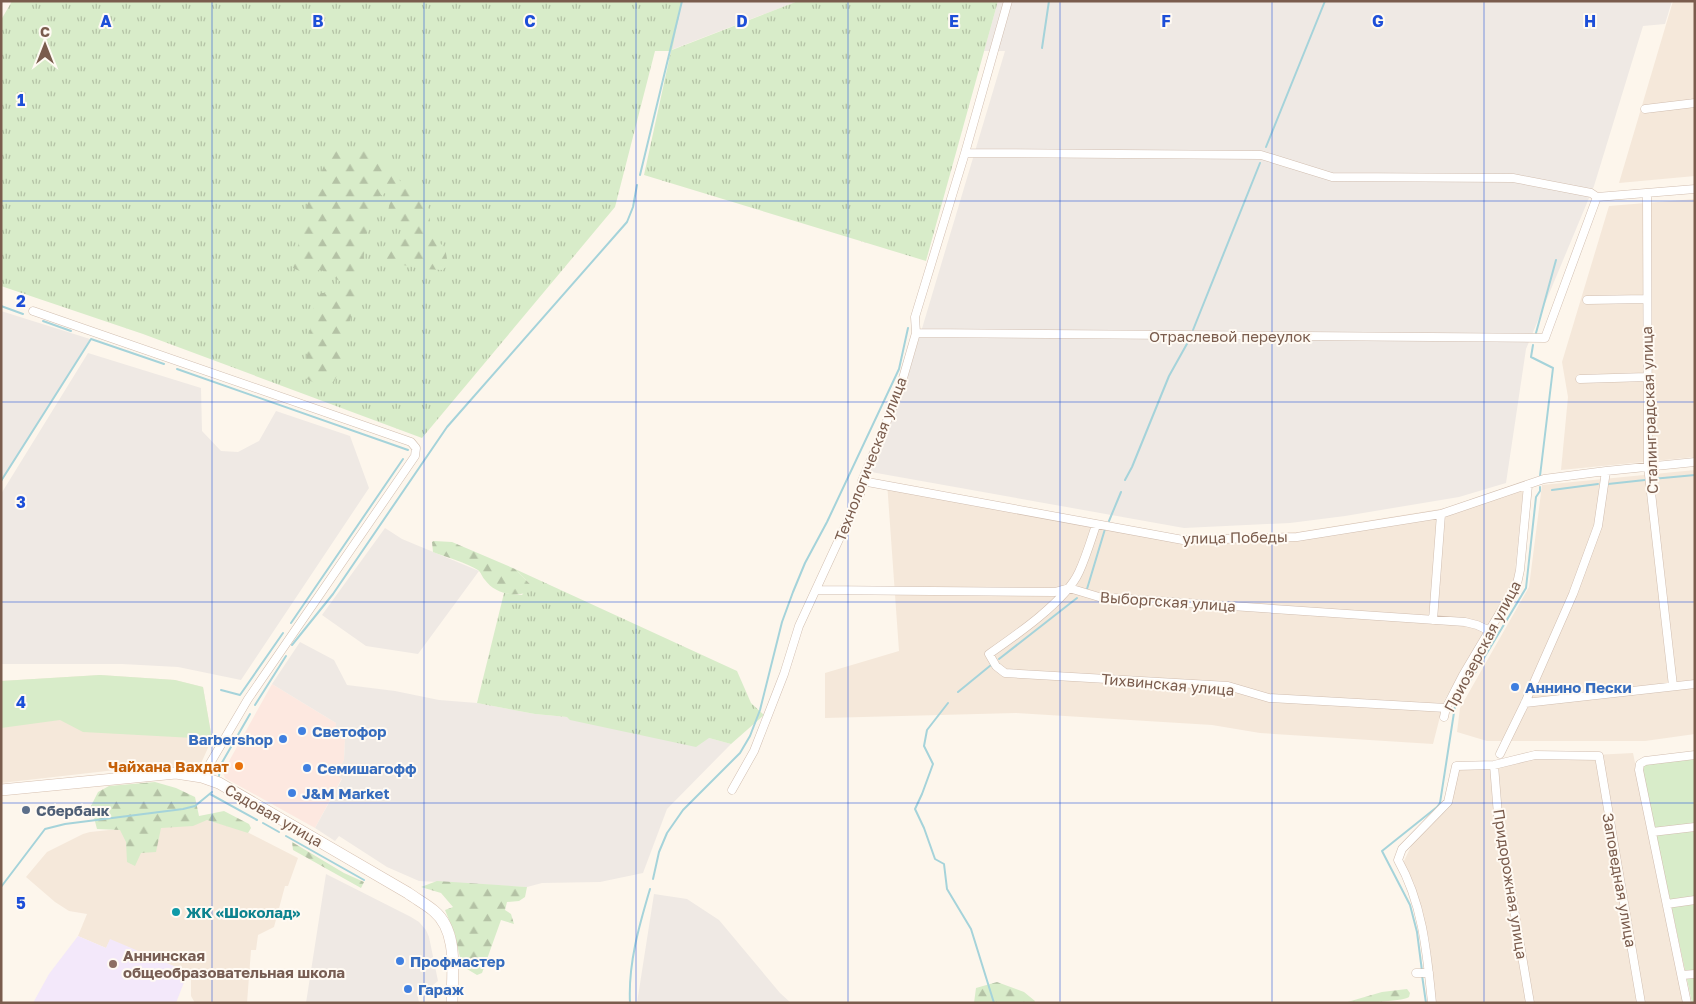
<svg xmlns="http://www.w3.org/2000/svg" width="1696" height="1004" font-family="'Golos Text',sans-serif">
<defs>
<pattern id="grass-tufts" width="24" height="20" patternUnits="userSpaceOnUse" patternTransform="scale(1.25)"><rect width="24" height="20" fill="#d8ecc9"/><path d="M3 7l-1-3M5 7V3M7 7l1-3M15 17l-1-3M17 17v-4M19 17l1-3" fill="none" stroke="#b4c2a5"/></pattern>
<pattern id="forest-firs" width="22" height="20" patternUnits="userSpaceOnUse" patternTransform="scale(1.25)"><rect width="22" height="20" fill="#d8ecc9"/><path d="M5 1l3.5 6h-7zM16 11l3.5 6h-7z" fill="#b4c2a5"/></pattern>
</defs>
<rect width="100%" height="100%" fill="#fdf6ec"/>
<!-- residential -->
<path fill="#f5e8da" d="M 1673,1 L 1695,1 L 1695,176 L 1619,183 Z
M 1695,199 L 1695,457 L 1561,470 L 1568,397 L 1562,362 L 1609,206 Z
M 1695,470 L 1695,734 L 1645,741 L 1487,741 L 1457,732 L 1460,708 L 1529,587 L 1542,485 Z
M 887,482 L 1182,536 L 1298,532 L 1440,509 L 1523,491 L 1514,582 L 1444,701 L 1433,744 L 1260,733 L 1212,725 L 1016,713 L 825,718 L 825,673 L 899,651 Z
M 100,675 L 175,680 L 203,687 L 212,739 L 198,770 L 142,767 L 1,783 L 1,681 Z
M 1633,753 L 1682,986 L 1685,1003 L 1436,1003 L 1429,939 L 1424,921 L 1414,883 L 1403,863 L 1414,840 L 1450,807 L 1457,770 L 1493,768 L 1536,758 Z
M 207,820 L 243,830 L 298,858 L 288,886 L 285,886 L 274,927 L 258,935 L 256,950 L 251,950 L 247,1003 L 195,1003 L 191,996 L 191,976 L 188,972 L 110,940 L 106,948 L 78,936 L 87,914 L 69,911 L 55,902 L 26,877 L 47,852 L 83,834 L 90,832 Z"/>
<!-- commercial -->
<path fill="#fde8e0" d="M 272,684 L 336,723 L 345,739 L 344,760 L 336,774 L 342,778 L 315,828 L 225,778 L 223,772 Z"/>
<!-- industrial -->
<path fill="#efe9e4" d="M 682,1 L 798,1 L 671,50 Z
M 998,1 L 1672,1 L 1665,24 L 1643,26 L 1594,186 L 1526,349 L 1506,483 L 1459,497 L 1345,516 L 1290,523 L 1184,528 L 871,472 L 903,392 L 1005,51 L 984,51 Z
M 1,311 L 90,339 L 1,482 Z
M 88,353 L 201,388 L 202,431 L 221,451 L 238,452 L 259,441 L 276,411 L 350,436 L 369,488 L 241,680 L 178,667 L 122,664 L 1,664 L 1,494 Z
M 385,528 L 402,539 L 479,571 L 418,654 L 366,646 L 322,615 Z
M 300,642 L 334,660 L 347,685 L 395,691 L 439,700 L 477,703 L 535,714 L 567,717 L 709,738 L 731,744 L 667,809 L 643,873 L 600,882 L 542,883 L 527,887 L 419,881 L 387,867 L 339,836 L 335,841 L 315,828 L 342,779 L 336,774 L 344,760 L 345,739 L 335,736 L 336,723 L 272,684 Z
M 326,874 L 411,917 L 419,922 L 426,930 L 429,937 L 438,981 L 418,997 L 419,1003 L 306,1003 Z
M 654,894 L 687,899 L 719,920 L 780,993 L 791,1003 L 637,1003 Z"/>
<!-- education -->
<path fill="#f3e8fa" d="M 78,936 L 106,948 L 110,939 L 188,972 L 176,1003 L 33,1003 L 49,974 Z"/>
<!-- grass -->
<path fill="url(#grass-tufts)" d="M 12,1 L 682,1 L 672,50 L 798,1 L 998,1 L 926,261 L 644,175 L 671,51 L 655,51 L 615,207 L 422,438 L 143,334 L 1,286 L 1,20 Z
M 515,569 L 737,671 L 751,703 L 764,715 L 731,744 L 709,738 L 696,747 L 570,720 L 567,717 L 535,714 L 477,703 L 504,593 L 522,595 L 530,584 Z"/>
<!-- forest -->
<path fill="url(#forest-firs)" d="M 349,148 L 370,151 L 385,157 L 389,167 L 405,187 L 423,194 L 430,212 L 430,223 L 432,235 L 445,248 L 448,264 L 443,270 L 423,269 L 383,261 L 384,246 L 412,235 C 405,219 398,229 386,225 L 390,200 L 385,193 L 372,201 L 362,267 L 358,276 L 356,298 L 343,346 L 340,368 L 334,382 L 322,387 L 307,379 L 307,345 L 313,315 L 313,303 L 321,293 L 346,292 L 341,282 L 324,271 L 319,270 L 308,275 L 293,268 L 307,205 L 317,185 L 323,168 L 331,152 Z
M 434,541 L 452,542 L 515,569 L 530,584 L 531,591 C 516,598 495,594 485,580 C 482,577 481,572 478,570 C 467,563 446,557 433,552 L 432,542 Z
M 155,782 L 176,788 L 195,797 L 199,816 L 224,811 L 249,824 L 251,828 L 248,833 L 207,820 L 193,826 L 161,828 L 156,852 L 141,853 L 135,866 L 127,862 L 126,842 L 120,830 L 97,829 L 91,806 L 98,792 L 109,786 Z
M 292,842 L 344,873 L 364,882 L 361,888 L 293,850 Z
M 437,881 L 527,887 L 525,897 L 519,901 L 507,902 L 505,910 L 511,914 L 514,924 L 501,920 L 482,973 L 477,975 L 462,966 L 454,932 L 445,910 L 453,907 L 441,893 L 421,887 Z
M 997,982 L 1024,992 L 1035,1001 L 1034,1003 L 974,1003 L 976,988 Z
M 1407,989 L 1410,993 L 1409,997 C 1401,1002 1357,1003 1344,1003 L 1382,992 Z"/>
<!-- garden -->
<path fill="#d8ecc9" d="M 100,675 L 175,680 L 203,687 L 212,739 L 83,732 L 60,720 L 1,728 L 1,681 Z
M 1695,758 L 1695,1003 L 1692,1003 L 1642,769 L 1644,764 Z"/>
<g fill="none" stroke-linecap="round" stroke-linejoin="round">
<!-- stream -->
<path stroke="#a5d3da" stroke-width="2" d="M 1042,48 L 1049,1
M 1266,147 L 1325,1
M 640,175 L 682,1
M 1,306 L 23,314
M 43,321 L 71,331
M 1193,330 L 1260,163
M 1536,333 L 1556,260
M 1533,345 L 1531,357 L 1553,368 L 1540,476
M 177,369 L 408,450
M 1652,479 L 1695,475
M 1125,480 L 1132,467 L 1169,376 L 1188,342
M 1,481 L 91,339 L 164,364
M 1608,484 L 1645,480
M 1552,490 L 1598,484
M 1109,521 L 1121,492
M 1087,589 L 1105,529
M 291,623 L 403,459
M 292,645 L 333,594 L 447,427 L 627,222 L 633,207 L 637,185
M 999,659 L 1077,598
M 221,690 L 240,695 L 283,633
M 958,692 L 991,665
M 948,703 L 927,730 L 924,746 L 933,764 L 922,794 L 915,809 L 924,828 L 935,859 L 944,864 L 947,889 L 971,929 L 994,1003
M 255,705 L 286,656
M 219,776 L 220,766 L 250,714
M 210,794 L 257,820
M 263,823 L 279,832
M 286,836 L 364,880
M 653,879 L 659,852 L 667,833 L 683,810 L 740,753 L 750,736 L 760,710 L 782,622 L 793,592 L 805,563 L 827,522 L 899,369 L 908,328
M 1,887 L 45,829 L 65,824 L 183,809 L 195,806 L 212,792
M 1422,971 L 1417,932 L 1410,905 L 1382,851 L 1437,807 L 1440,803 L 1455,706 L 1526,588 L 1536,497 L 1540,491 L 1540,487
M 1422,975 L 1426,1003
M 630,1003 C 628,964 639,926 650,889"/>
<defs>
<path id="minor" d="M 1645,109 L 1695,103
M 965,153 L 1261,155 L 1332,177 L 1513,178 L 1591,193 L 1597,197
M 1647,193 L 1648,466 L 1673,686
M 1597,197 L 1695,189
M 1587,300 L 1646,299
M 33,311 L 411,442 L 416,448 L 415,456 L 248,699 L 202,777
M 916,333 L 1545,338 L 1597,197
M 1580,379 L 1647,377
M 862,481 L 1183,540 L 1297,537 L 1441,514 L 1544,479 L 1606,471 L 1695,462
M 1096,525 C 1091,540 1086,557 1079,572 C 1066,601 1015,636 989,654 L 996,666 L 1005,673 L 1228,686 L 1269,698 L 1446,708
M 817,590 L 1055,592 L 1069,588 L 1099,597 L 1465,622 L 1477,625 L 1490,631
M 1433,620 L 1441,514
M 1525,703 L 1695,684
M 1444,717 L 1446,708 L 1463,675 L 1517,584 L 1520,570 L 1528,485
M 1500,754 L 1525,703 L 1573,594 L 1598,526 L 1606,471
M 1494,765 L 1498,815 L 1530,1003
M 732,790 L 754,751 L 784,674 L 799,626 L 860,494 L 862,481 L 899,392 L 916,333 L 915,317 L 965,153 L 1008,1
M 1652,832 L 1695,827
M 1667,904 L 1695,900
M 1416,973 L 1429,973
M 1682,975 L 1695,974
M 1432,1003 C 1427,954 1423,904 1398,860 L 1402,849 L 1448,802 L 1456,766 L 1494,765 L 1535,755 L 1599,756 L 1641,1003
M 1687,1003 L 1639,770 L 1640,764 L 1645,761 L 1695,755"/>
<path id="secondary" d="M 1,790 L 176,773 L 202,777 L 219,783 L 408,893 C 416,899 426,904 434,911 C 459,932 452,973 452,1003"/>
</defs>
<!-- minor casing -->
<use href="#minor" stroke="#d1beb0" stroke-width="9"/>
<!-- secondary casing -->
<use href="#secondary" stroke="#d6c0b0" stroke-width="12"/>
<!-- minor -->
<use href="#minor" stroke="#fff" stroke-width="8"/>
<!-- secondary -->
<use href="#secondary" stroke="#fff" stroke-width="11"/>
</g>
<!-- grid -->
<path fill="none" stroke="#1d4ed8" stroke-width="1" stroke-opacity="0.55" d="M 212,1 L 212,1003M 424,1 L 424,1003M 636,1 L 636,1003M 848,1 L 848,1003M 1060,1 L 1060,1003M 1272,1 L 1272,1003M 1484,1 L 1484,1003M 1,201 L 1695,201M 1,402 L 1695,402M 1,602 L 1695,602M 1,803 L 1695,803"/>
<!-- markers -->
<g fill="#3f7fe0" stroke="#fffaf3" stroke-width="2">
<circle cx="1515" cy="687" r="5"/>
<circle cx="302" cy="731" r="5"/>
<circle cx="283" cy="739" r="5"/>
<circle cx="307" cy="768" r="5"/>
<circle cx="292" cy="793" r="5"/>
<circle cx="400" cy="961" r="5"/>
<circle cx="408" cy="989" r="5"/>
</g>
<circle fill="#e8710a" stroke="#fffaf3" stroke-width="2" cx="239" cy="766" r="5"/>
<circle fill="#5c6f8a" stroke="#fffaf3" stroke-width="2" cx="26" cy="810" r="5"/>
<circle fill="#0f9aa8" stroke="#fffaf3" stroke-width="2" cx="176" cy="912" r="5"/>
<circle fill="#8d6e63" stroke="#fffaf3" stroke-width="2" cx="113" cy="964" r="5"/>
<g text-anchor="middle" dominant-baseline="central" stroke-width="4" stroke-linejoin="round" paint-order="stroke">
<!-- street labels -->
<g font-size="15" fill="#7a5c4d" stroke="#fffaf3">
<text x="1230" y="336">Отраслевой переулок</text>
<text transform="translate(1649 410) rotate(-92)">Сталинградская улица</text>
<text transform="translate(870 459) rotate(-69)">Технологическая улица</text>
<text transform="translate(1235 537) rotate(-1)">улица Победы</text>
<text transform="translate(1168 601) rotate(4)">Выборгская улица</text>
<text transform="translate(1482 646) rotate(-62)">Приозерская улица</text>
<text transform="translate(1168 684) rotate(5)">Тихвинская улица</text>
<text transform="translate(274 815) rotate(30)">Садовая улица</text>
<text transform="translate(1620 880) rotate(80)">Заповедная улица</text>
<text transform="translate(1511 884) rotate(81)">Придорожная улица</text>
</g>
<!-- shop labels -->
<g font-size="15" font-weight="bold" fill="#366cbe" stroke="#fffaf3" text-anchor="start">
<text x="1525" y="687">Аннино Пески</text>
<text x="312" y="731">Светофор</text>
<text x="273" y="739" text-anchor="end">Barbershop</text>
<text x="317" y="768">Семишагофф</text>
<text x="302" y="793">J&amp;M Market</text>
<text x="410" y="961">Профмастер</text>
<text x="418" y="989">Гараж</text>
</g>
<!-- food labels -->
<g font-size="15" font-weight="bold" fill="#c56008" stroke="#fffaf3" text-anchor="end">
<text x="229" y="766">Чайхана Вахдат</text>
</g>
<!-- service labels -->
<g font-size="15" font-weight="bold" fill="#4e5e75" stroke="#fffaf3" text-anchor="start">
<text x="36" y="810">Сбербанк</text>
</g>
<!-- culture labels -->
<g font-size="15" font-weight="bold" fill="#0d838f" stroke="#fffaf3" text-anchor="start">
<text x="186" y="912">ЖК «Шоколад»</text>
</g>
<!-- education labels -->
<g font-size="15" font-weight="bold" fill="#785e54" stroke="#fffaf3" text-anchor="start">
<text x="123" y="955">Аннинская<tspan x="123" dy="17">общеобразовательная школа</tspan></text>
</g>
</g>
<g font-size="16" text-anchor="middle" font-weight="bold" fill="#1d4ed8" stroke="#fffaf3" stroke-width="4" stroke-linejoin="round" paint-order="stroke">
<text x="106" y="27">A</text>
<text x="318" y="27">B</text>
<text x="530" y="27">C</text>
<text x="742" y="27">D</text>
<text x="954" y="27">E</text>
<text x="1166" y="27">F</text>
<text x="1378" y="27">G</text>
<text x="1590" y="27">H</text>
<text x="21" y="106">1</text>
<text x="21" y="307">2</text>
<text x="21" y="508">3</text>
<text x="21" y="708">4</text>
<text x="21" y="909">5</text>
</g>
<!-- border -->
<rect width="1696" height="1004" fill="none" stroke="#7a5c4d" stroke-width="5"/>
<!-- north arrow -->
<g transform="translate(45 45)" stroke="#fffaf3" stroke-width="4" paint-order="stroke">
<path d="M0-4L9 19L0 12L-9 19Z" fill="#7a5c4d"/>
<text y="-8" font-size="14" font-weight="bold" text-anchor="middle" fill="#7a5c4d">С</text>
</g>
</svg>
